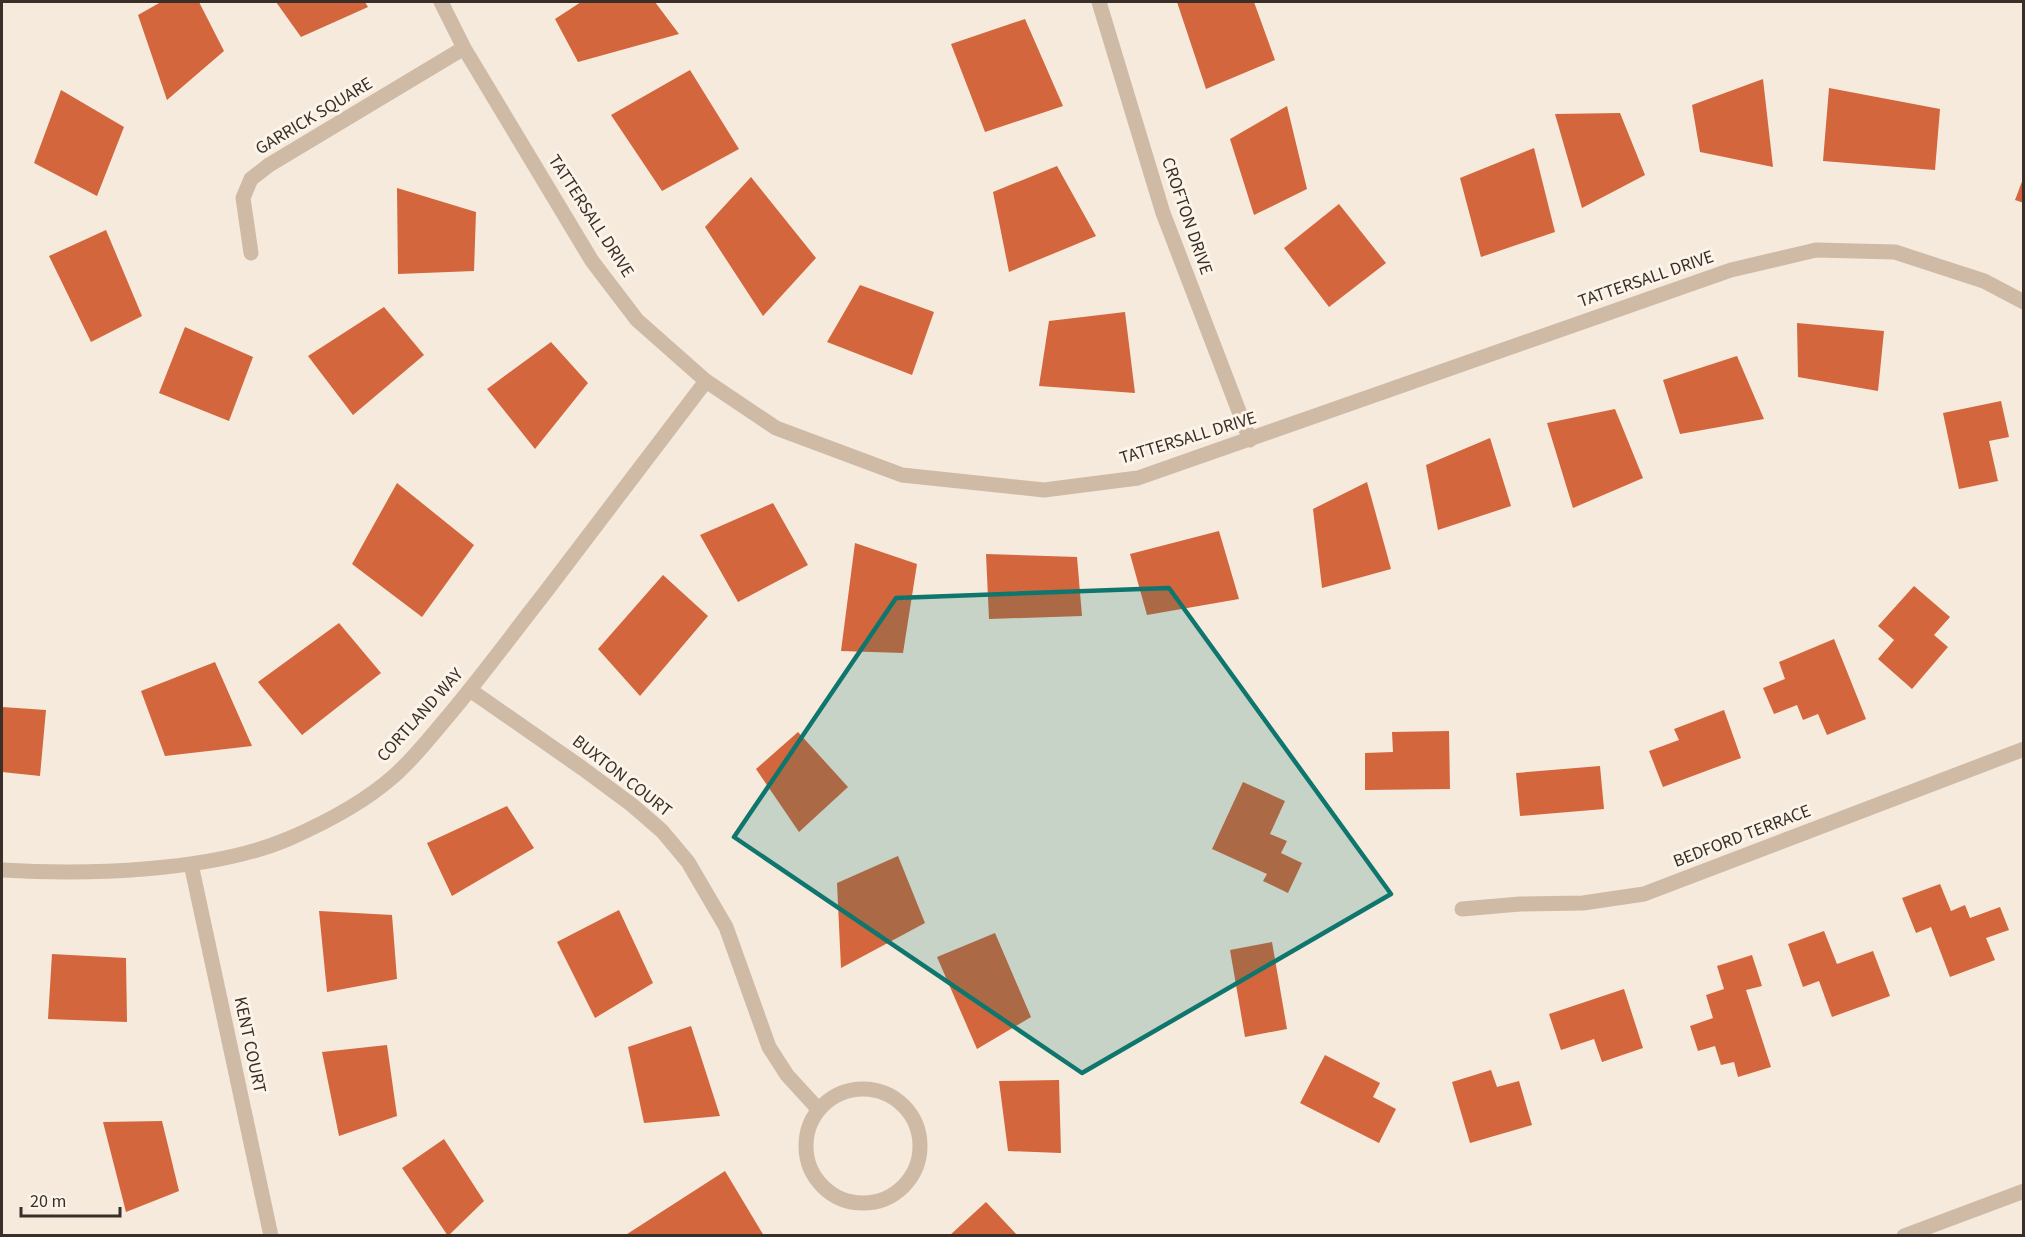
<svg xmlns="http://www.w3.org/2000/svg" width="2025" height="1237" font-family="'Source Sans 3',sans-serif">
<rect width="100%" height="100%" fill="#f5eadc"/>
<!-- building -->
<path fill="#d3663c" d="M 161,2 L 199,2 L 224,51 L 167,100 L 138,15 Z
M 276,2 L 365,2 L 368,7 L 301,37 Z
M 581,2 L 655,2 L 679,34 L 578,62 L 555,19 Z
M 1177,2 L 1254,2 L 1275,60 L 1206,89 Z
M 1025,19 L 1063,106 L 985,132 L 951,44 Z
M 690,70 L 739,149 L 662,191 L 611,115 Z
M 1763,79 L 1773,167 L 1700,152 L 1692,105 Z
M 1829,88 L 1940,109 L 1935,170 L 1823,161 Z
M 61,90 L 124,127 L 97,196 L 34,163 Z
M 1287,106 L 1307,189 L 1254,215 L 1230,139 Z
M 1620,113 L 1645,175 L 1582,208 L 1555,114 Z
M 1534,148 L 1555,232 L 1481,257 L 1460,178 Z
M 1057,166 L 1096,236 L 1009,272 L 993,192 Z
M 751,177 L 816,258 L 763,316 L 705,227 Z
M 2023,179 L 2024,179 L 2024,203 L 2015,200 Z
M 397,188 L 476,212 L 474,271 L 398,274 Z
M 1339,204 L 1386,263 L 1329,307 L 1284,248 Z
M 106,230 L 142,316 L 91,342 L 49,256 Z
M 860,285 L 934,312 L 912,375 L 827,342 Z
M 384,307 L 424,355 L 353,415 L 308,356 Z
M 1125,312 L 1135,393 L 1039,386 L 1049,321 Z
M 1797,323 L 1884,331 L 1878,391 L 1798,377 Z
M 185,327 L 253,357 L 229,421 L 159,393 Z
M 551,342 L 588,383 L 535,449 L 487,389 Z
M 1737,356 L 1764,419 L 1680,434 L 1663,380 Z
M 2001,401 L 2009,437 L 1989,441 L 1998,481 L 1959,489 L 1943,413 Z
M 1615,409 L 1643,478 L 1573,508 L 1547,423 Z
M 1490,438 L 1511,506 L 1438,530 L 1426,465 Z
M 1367,482 L 1391,569 L 1322,588 L 1313,509 Z
M 397,483 L 474,545 L 422,617 L 352,564 Z
M 773,503 L 808,565 L 738,602 L 700,535 Z
M 1219,531 L 1239,599 L 1147,615 L 1130,554 Z
M 855,543 L 917,564 L 903,653 L 841,651 Z
M 986,554 L 1077,557 L 1082,616 L 989,619 Z
M 663,575 L 708,616 L 640,696 L 598,649 Z
M 1914,586 L 1950,617 L 1934,635 L 1948,647 L 1912,689 L 1878,659 L 1894,640 L 1878,626 Z
M 339,623 L 381,673 L 302,735 L 258,682 Z
M 1834,639 L 1866,719 L 1827,735 L 1818,714 L 1803,720 L 1797,705 L 1774,714 L 1763,688 L 1785,679 L 1779,662 Z
M 215,662 L 252,746 L 165,756 L 141,691 Z
M 2,707 L 46,710 L 40,776 L 2,772 Z
M 1724,710 L 1741,758 L 1663,787 L 1649,751 L 1679,740 L 1674,729 Z
M 1449,731 L 1450,789 L 1365,790 L 1365,753 L 1393,752 L 1392,732 Z
M 798,732 L 848,787 L 799,832 L 756,769 Z
M 1600,766 L 1604,809 L 1520,816 L 1516,773 Z
M 1243,782 L 1285,801 L 1270,834 L 1287,841 L 1281,853 L 1302,863 L 1288,893 L 1263,881 L 1267,874 L 1212,849 Z
M 507,806 L 534,848 L 452,896 L 427,843 Z
M 898,856 L 925,923 L 841,968 L 837,883 Z
M 1940,884 L 1951,911 L 1965,905 L 1970,918 L 2000,907 L 2009,930 L 1986,938 L 1995,960 L 1950,977 L 1931,927 L 1916,933 L 1902,898 Z
M 619,910 L 653,983 L 595,1018 L 557,942 Z
M 319,911 L 392,915 L 397,979 L 327,992 Z
M 1824,931 L 1837,964 L 1873,951 L 1890,996 L 1832,1017 L 1819,981 L 1803,987 L 1788,944 Z
M 995,933 L 1031,1017 L 977,1049 L 937,957 Z
M 1272,942 L 1287,1029 L 1245,1037 L 1230,950 Z
M 52,954 L 126,958 L 127,1022 L 48,1019 Z
M 1752,955 L 1762,986 L 1746,990 L 1771,1067 L 1738,1077 L 1734,1062 L 1721,1065 L 1715,1046 L 1698,1051 L 1690,1026 L 1713,1018 L 1706,995 L 1724,989 L 1717,966 Z
M 1624,989 L 1643,1048 L 1602,1062 L 1594,1039 L 1561,1050 L 1549,1014 Z
M 691,1026 L 720,1116 L 644,1123 L 628,1047 Z
M 387,1045 L 397,1116 L 339,1136 L 322,1052 Z
M 1325,1055 L 1380,1083 L 1373,1097 L 1396,1109 L 1379,1143 L 1300,1103 Z
M 1491,1070 L 1497,1087 L 1519,1081 L 1532,1125 L 1470,1143 L 1452,1082 Z
M 1059,1080 L 1061,1153 L 1008,1151 L 999,1081 Z
M 162,1121 L 179,1191 L 126,1212 L 103,1122 Z
M 444,1139 L 484,1201 L 448,1236 L 402,1168 Z
M 725,1171 L 764,1236 L 624,1236 Z
M 986,1202 L 1018,1236 L 949,1236 Z"/>
<g fill="none" stroke-linecap="round" stroke-linejoin="round">
<!-- minor -->
<path stroke="#cfbaa6" stroke-width="15" d="M 441,2 L 464,48 L 592,261 L 637,320 L 706,381 L 776,428 L 902,475 L 1044,490 L 1138,478 L 1731,270 L 1816,250 L 1895,252 L 1984,281 L 2024,302
M 1099,2 L 1163,213 L 1250,440
M 251,253 L 243,198 L 251,179 L 269,165 L 464,48
M 470,690 L 582,768 L 632,805 L 662,831 L 688,862 L 726,927 L 769,1047 L 787,1075 L 819,1110
M 191,864 L 271,1236
M 2,870 C 86,875 210,872 288,839 C 325,823 365,802 395,775 C 413,759 429,739 444,721 C 479,680 511,636 544,594 C 598,523 652,452 706,381
M 1462,909 L 1520,904 L 1583,903 L 1644,894 L 2024,749
M806 1146a57 57 0 1 1 114 0a57 57 0 1 1-114 0Z"/>
<!-- tertiary -->
<path stroke="#cfbaa6" stroke-width="15" d="M 1904,1236 L 2024,1191"/>
</g>
<!-- marked area -->
<path fill="#0f766e" fill-opacity="0.2" stroke="#0f766e" stroke-width="4.5" stroke-linejoin="round" d="M 1169,588 L 1391,894 L 1082,1073 L 734,837 L 896,598 Z"/>
<g text-anchor="middle" dominant-baseline="central" stroke-width="6" stroke-linejoin="round" paint-order="stroke">
<!-- street labels -->
<g font-size="18" fill="#3a2e28" stroke="#fcf4e9">
<text transform="translate(314 116) rotate(-31)">GARRICK SQUARE</text>
<text transform="translate(591 216) rotate(57)">TATTERSALL DRIVE</text>
<text transform="translate(1187 216) rotate(71)">CROFTON DRIVE</text>
<text transform="translate(1646 279) rotate(-19)">TATTERSALL DRIVE</text>
<text transform="translate(1188 438) rotate(-17)">TATTERSALL DRIVE</text>
<text transform="translate(420 715) rotate(-48)">CORTLAND WAY</text>
<text transform="translate(622 776) rotate(38)">BUXTON COURT</text>
<text transform="translate(1742 836) rotate(-21)">BEDFORD TERRACE</text>
<text transform="translate(250 1045) rotate(78)">KENT COURT</text>
</g>
</g>
<!-- border -->
<rect width="2025" height="1237" fill="none" stroke="#3a2e28" stroke-width="6"/>
<!-- scale -->
<path d="M21 1207v9h99v-9" fill="none" stroke="#3a2e28" stroke-width="3"/>
<text x="30" y="1207" font-size="18" fill="#3a2e28" stroke="#fcf4e9" stroke-width="4.5" paint-order="stroke">20 m</text>
</svg>
